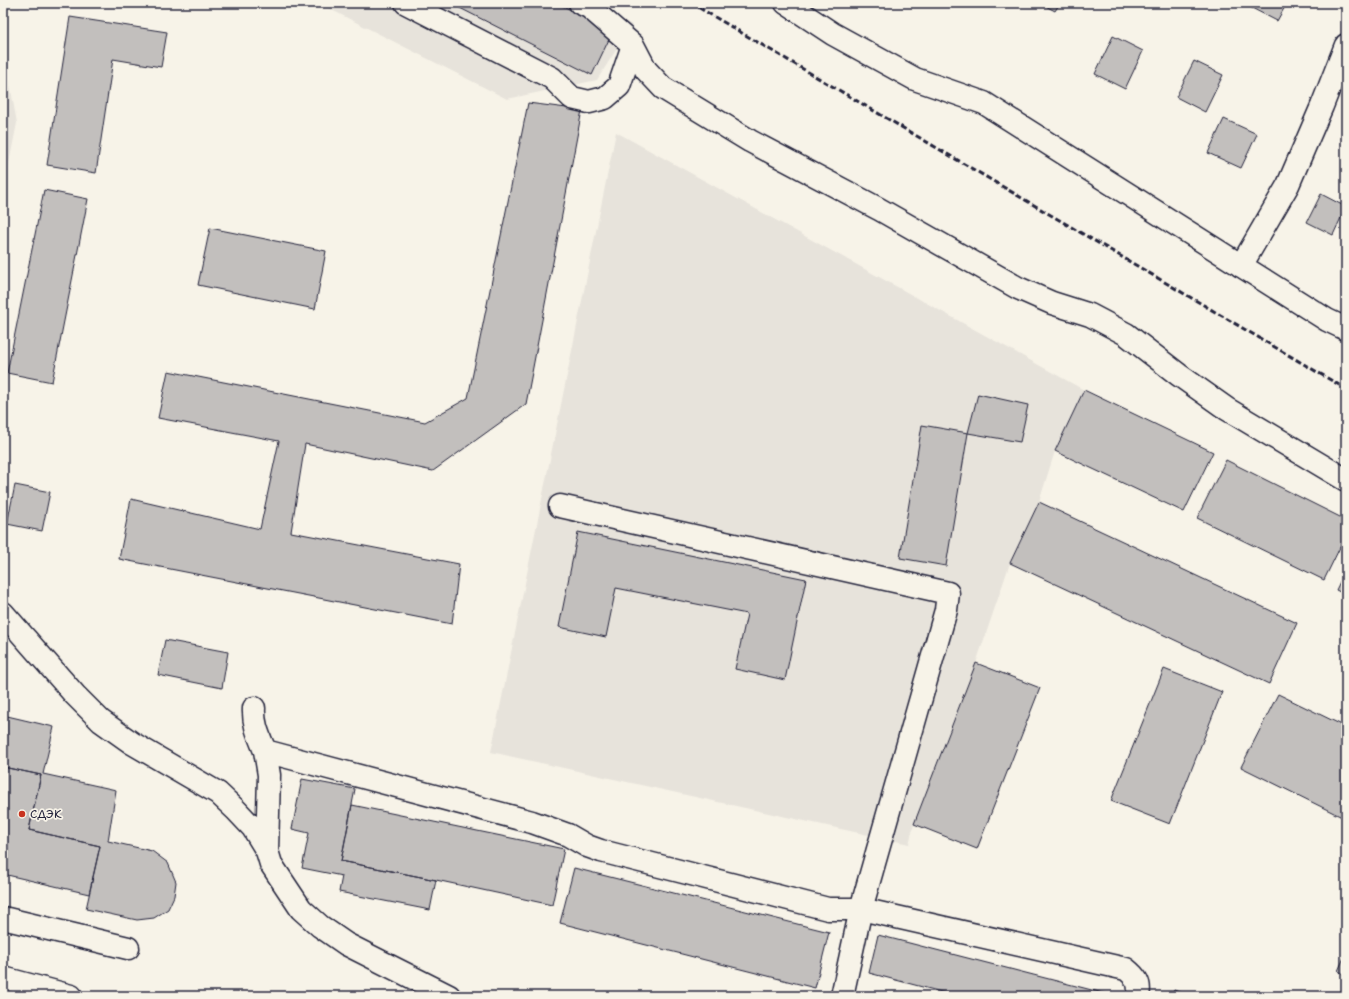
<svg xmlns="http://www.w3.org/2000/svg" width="1349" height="999" font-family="'Shantell Sans',sans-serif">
<rect width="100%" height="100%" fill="#f7f3e8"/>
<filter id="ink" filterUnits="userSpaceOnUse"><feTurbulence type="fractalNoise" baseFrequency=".025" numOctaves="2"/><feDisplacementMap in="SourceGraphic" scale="8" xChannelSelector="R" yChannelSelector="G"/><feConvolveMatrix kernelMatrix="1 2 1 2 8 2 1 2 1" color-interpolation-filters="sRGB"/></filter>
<g filter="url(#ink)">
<!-- built -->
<path fill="#e7e3db" d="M 318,3 L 589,3 L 632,25 L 597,80 L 507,99 Z
M 3,47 L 17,123 L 3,193 Z
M 616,132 L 1084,390 L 1055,451 L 1039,502 L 1010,563 L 976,663 L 914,824 L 909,844 L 491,752 Z"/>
<!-- building -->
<path fill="#c2bfbd" stroke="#22223b" d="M 450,3 L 557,3 L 613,31 L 592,75 Z
M 1040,3 L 1060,3 L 1055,11 Z
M 1247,3 L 1287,3 L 1277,21 L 1246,5 Z
M 70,17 L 167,32 L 161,67 L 113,59 L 96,173 L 47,165 Z
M 1113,36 L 1143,51 L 1125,89 L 1095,74 Z
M 1194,61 L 1223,75 L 1205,112 L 1176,97 Z
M 528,103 L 582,110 L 526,404 L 433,471 L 305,444 L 291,532 L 459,564 L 452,624 L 119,559 L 131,499 L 260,529 L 279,441 L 158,418 L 168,371 L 425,422 L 468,398 Z
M 1224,119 L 1257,134 L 1241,168 L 1208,153 Z
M 44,190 L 88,199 L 52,382 L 7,373 Z
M 1321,194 L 1346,207 L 1333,235 L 1307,222 Z
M 210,228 L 326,251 L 315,309 L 198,285 Z
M 1084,390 L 1213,452 L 1184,512 L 1055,451 Z
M 978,394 L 1028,405 L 1020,442 L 968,433 Z
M 922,425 L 968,433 L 946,566 L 900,558 Z
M 1226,460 L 1346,520 L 1346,535 L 1324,580 L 1197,518 Z
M 15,485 L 50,492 L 42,531 L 7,524 Z
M 1039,502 L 1297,623 L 1269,684 L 1010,563 Z
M 578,532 L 806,579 L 785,680 L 735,669 L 747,614 L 616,588 L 606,637 L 559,627 Z
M 1346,569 L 1346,595 L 1336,590 Z
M 165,640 L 228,652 L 222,688 L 158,675 Z
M 976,663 L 1040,688 L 977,849 L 914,824 Z
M 1164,669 L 1222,692 L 1170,824 L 1111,801 Z
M 1278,694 L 1346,727 L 1346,819 L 1241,767 Z
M 3,715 L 54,727 L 43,774 L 116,790 L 108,841 L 152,851 L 168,863 L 176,882 L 174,896 L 168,909 L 154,918 L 137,920 L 86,909 L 100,846 L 29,830 L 41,775 L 3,767 Z
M 3,767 L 41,775 L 29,830 L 100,846 L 89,894 L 3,874 Z
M 302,779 L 355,789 L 341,861 L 436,880 L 430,910 L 339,892 L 342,876 L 302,868 L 309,833 L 292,829 Z
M 352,805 L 564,849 L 552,905 L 436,880 L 341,861 Z
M 574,868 L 829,932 L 815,988 L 560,923 Z
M 878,935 L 1115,996 L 957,996 L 869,973 Z
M 1346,953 L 1346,975 L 1338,971 Z
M 1174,990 L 1190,996 L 1172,996 Z"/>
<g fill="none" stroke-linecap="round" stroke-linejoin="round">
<defs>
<path id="minor" d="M 406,3 L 552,78 L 572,98 L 589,102 L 605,98 L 619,86 L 633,45
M 580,3 L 589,7 L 633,45 L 646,70 L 663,88 L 750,141 L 879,209 L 1018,288 L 1052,303 L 1090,315 L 1126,334 L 1179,375 L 1227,409 L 1346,480
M 786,3 L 833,34 L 915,79 L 984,103 L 1327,320 L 1346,329
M 1241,266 L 1288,185 L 1322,106 L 1346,45
M 560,506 L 948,593 L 946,610 L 861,909 L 842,996
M 3,613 L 75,695 L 101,721 L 132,743 L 218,793 L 236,810 L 253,828 L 267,851 L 271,864 L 301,909 L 320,926 L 346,944 L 449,996
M 254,708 C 253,724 259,736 265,751
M 267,851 L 269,775 L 265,751 L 532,822 L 568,835 L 587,846 L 601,851 L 828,909 L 861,909 L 1126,969 C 1136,977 1141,983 1138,996
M 3,918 L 128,948"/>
<path id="major" d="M 3,978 L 71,996"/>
</defs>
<!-- minor casing -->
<use href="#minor" stroke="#22223b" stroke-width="25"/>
<!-- major casing -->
<use href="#major" stroke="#22223b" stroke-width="25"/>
<!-- minor -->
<use href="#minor" stroke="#f7f3e8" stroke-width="22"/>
<!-- major -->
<use href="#major" stroke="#f7f3e8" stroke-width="22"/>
<!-- rail -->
<path stroke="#22223b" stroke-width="3" stroke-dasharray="6 3" stroke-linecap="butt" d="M 691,3 L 1346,389"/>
</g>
</g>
<!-- markers -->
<circle fill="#c8321e" stroke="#f7f3e8" stroke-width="1.5" cx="22" cy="814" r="4"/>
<g text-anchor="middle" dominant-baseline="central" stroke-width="3.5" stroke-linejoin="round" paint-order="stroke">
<!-- poi labels -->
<g font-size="12" fill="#22223b" stroke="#f7f3e8" text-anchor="start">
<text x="30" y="814">СДЭК</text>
</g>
</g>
<!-- margin -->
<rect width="1349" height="999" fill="none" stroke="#f7f3e8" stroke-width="16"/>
<rect x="8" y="8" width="1333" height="983" fill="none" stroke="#22223b" stroke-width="1.5" filter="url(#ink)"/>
</svg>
